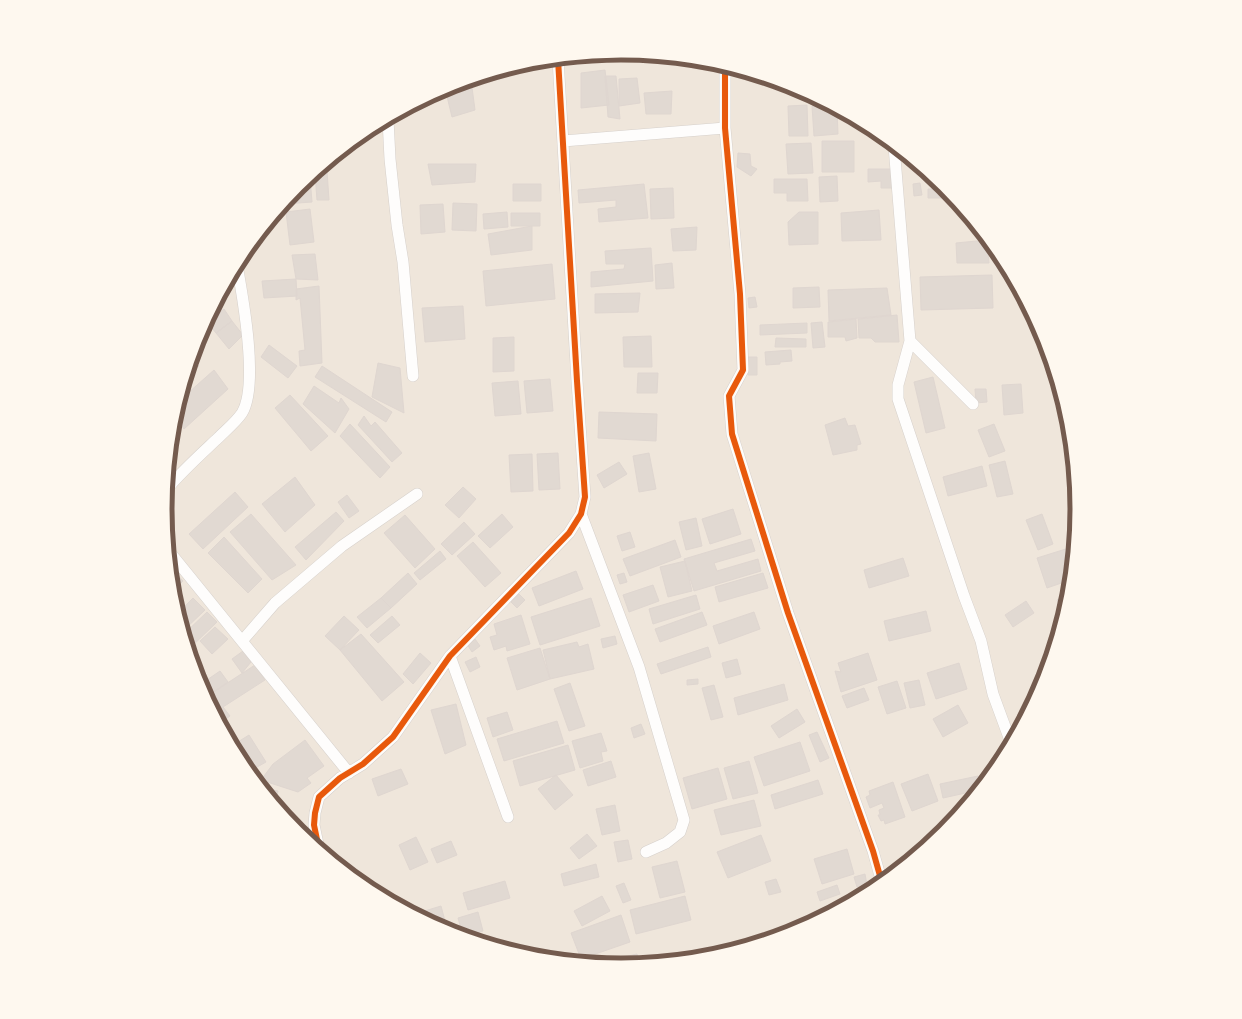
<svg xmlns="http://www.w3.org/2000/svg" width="1242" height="1019" font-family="Barlow,sans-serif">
<rect width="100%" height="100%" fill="#f7f3ed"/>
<!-- residential -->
<path fill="#efe6db" d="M166 510a455 455 0 1 1 910 0a455 455 0 1 1-910 0Z"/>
<!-- building -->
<path fill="#e1d9d2" stroke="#dfd6d0" d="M 622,53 L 622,59 L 580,59 L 579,57 Z
M 605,70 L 609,105 L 581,108 L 581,73 Z
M 605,76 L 616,76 L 620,119 L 608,117 Z
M 637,78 L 640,103 L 619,106 L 619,79 Z
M 471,80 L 475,110 L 452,117 L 445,88 Z
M 672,91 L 671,114 L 646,114 L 644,93 Z
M 807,105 L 808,136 L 789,136 L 788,106 Z
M 828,105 L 837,110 L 838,134 L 814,136 L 812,106 Z
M 822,141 L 854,141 L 854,172 L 822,172 Z
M 811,143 L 813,173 L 788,174 L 786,144 Z
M 738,153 L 750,154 L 751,166 L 757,169 L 751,176 L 737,167 Z
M 332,159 L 332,167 L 322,167 Z
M 428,164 L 476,164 L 475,182 L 432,185 Z
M 868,169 L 891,169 L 892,188 L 881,188 L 881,181 L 868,182 Z
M 317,171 L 327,171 L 329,200 L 317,200 L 315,173 Z
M 837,176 L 838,201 L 820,202 L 819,177 Z
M 310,177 L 312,202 L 284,204 L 298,187 Z
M 774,179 L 807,179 L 808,201 L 787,201 L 787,193 L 774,193 Z
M 920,183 L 922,195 L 914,196 L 913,184 Z
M 513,184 L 541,184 L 541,201 L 513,201 Z
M 644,184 L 648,218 L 599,222 L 598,209 L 616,207 L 616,200 L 579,203 L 578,190 Z
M 673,188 L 674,218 L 651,219 L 650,189 Z
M 928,189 L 942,189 L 942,198 L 928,198 Z
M 453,203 L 477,204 L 476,231 L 452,230 Z
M 443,204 L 445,232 L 421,234 L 420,205 Z
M 310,209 L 314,242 L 290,245 L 286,212 Z
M 879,210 L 881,240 L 842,241 L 841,213 Z
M 507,212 L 508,227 L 484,229 L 483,214 Z
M 799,212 L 818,212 L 818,244 L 789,245 L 788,222 Z
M 511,213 L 540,213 L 540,226 L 511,226 Z
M 532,226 L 532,250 L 491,255 L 488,234 Z
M 697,227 L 696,250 L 673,251 L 671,229 Z
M 987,240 L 989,263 L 957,263 L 956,243 Z
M 651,248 L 653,281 L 591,287 L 591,272 L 624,269 L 625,264 L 606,264 L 605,251 Z
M 315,254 L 318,280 L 296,279 L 292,255 Z
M 672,263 L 674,288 L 656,289 L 655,265 Z
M 552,264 L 555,299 L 486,306 L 483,271 Z
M 992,275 L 993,308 L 921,310 L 920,277 Z
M 296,279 L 297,296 L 264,298 L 262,281 Z
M 319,286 L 322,363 L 300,366 L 299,351 L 305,350 L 300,298 L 296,300 L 296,289 Z
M 819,287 L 820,307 L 793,308 L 793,288 Z
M 887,288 L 891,315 L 829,321 L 828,290 Z
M 640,293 L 638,312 L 595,313 L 595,294 Z
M 755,297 L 757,307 L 749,308 L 748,298 Z
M 463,306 L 465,339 L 425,342 L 422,308 Z
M 224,309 L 232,321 L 216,333 L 207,322 Z
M 897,315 L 899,342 L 875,342 L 871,338 L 859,338 L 858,319 Z
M 856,319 L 857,338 L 846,341 L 845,337 L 828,337 L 828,322 Z
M 232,321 L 243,335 L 229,349 L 216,333 Z
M 822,322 L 825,347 L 813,348 L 811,323 Z
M 807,323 L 807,333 L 760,335 L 760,325 Z
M 651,336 L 652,367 L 624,367 L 623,337 Z
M 514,337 L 514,371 L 493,372 L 493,338 Z
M 776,338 L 806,339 L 806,347 L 775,347 Z
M 269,345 L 297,366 L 288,378 L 261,357 Z
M 791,350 L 792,361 L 780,362 L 780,364 L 766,365 L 765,352 Z
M 745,357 L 757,357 L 757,375 L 748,375 L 748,363 Z
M 192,359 L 199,366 L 187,374 Z
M 378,363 L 400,368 L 404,413 L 372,397 Z
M 322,366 L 392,412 L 386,422 L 315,377 Z
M 214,370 L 228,389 L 184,429 L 174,416 L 179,401 Z
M 638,373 L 658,373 L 657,393 L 637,393 Z
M 933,377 L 945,428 L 926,433 L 914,382 Z
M 550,379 L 553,411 L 527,413 L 524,381 Z
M 518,381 L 521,414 L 495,416 L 492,383 Z
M 1021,384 L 1023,413 L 1004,415 L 1002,385 Z
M 314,386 L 339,403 L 341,398 L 349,409 L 335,433 L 303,404 Z
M 975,389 L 986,389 L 987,402 L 976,403 Z
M 290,395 L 328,436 L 311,451 L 275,408 Z
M 599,412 L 657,414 L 656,441 L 598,438 Z
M 364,416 L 371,426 L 375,422 L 402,453 L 392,462 L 358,425 Z
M 845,418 L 848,426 L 855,425 L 861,444 L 857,445 L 857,450 L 833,455 L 825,425 Z
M 350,424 L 390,467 L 380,478 L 340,436 Z
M 994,424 L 1005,451 L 989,457 L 978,430 Z
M 558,453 L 560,489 L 539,490 L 537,454 Z
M 649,453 L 656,489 L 639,492 L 633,456 Z
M 532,454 L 533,491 L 511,492 L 509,455 Z
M 1005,461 L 1013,494 L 997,497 L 989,465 Z
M 619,462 L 627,474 L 604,488 L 597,475 Z
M 982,466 L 987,486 L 948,496 L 943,477 Z
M 295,477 L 315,505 L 285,532 L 262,504 Z
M 463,487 L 476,499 L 459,518 L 445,505 Z
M 235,492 L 248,507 L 203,549 L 189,534 Z
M 347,495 L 359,511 L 349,518 L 338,502 Z
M 733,509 L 741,534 L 710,544 L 702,519 Z
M 336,512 L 344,521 L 306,560 L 295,547 Z
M 251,514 L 296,565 L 272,580 L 230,532 Z
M 502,514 L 513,527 L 490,548 L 478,536 Z
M 1042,514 L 1053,544 L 1038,550 L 1026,520 Z
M 405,515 L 435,549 L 415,568 L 384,533 Z
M 696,518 L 702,546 L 686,550 L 679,522 Z
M 464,522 L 475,534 L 452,555 L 441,544 Z
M 630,532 L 635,547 L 622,551 L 617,536 Z
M 224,537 L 262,579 L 248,593 L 208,553 Z
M 751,539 L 755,551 L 714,563 L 717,571 L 758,559 L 761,571 L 694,591 L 684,559 Z
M 675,540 L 681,557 L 630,576 L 623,559 Z
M 473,542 L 501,573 L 485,587 L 457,556 Z
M 1069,548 L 1073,560 L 1070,580 L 1047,588 L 1037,558 Z
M 440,551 L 446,559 L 420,580 L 414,573 Z
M 903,558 L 909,576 L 869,588 L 864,570 Z
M 685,561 L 692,591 L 668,597 L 660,567 Z
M 173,570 L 183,581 L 173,591 L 171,571 Z
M 576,571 L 583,589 L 539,606 L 532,588 Z
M 408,573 L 417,584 L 391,608 L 381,598 Z
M 624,573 L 627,582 L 620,584 L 617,575 Z
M 763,573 L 768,588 L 719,602 L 715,587 Z
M 653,585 L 659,601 L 629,612 L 623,595 Z
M 1069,593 L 1069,599 L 1064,614 L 1057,600 Z
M 519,594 L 525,600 L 517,608 L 511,602 Z
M 696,595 L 700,609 L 653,624 L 649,609 Z
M 193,598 L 205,610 L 183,631 L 178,613 Z
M 381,598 L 391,608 L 367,628 L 357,617 Z
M 591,598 L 600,626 L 540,645 L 531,617 Z
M 1026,601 L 1034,613 L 1013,627 L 1005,615 Z
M 926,611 L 931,631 L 889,641 L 884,621 Z
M 207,612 L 217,622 L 189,649 L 184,634 Z
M 702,612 L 707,625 L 660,642 L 655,629 Z
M 754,612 L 760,629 L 719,644 L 713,626 Z
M 521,615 L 530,644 L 507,651 L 506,646 L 494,650 L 490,637 L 497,635 L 494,624 Z
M 344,616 L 359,630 L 340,650 L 325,636 Z
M 392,616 L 400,625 L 378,643 L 370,635 Z
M 215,627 L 228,639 L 212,654 L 200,641 Z
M 361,634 L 404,682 L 382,701 L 340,650 Z
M 615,636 L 617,644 L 603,648 L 601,639 Z
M 475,639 L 480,646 L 472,652 L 467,644 Z
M 577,642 L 579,647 L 588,644 L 594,669 L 550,679 L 543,650 Z
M 708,647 L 711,657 L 661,674 L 657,664 Z
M 540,648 L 550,679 L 517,690 L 507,658 Z
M 243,651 L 251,662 L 242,673 L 232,659 Z
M 420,653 L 431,663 L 413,684 L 403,674 Z
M 868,653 L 877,680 L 841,692 L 835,671 L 841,672 L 838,663 Z
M 476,657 L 480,667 L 470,672 L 465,662 Z
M 737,659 L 741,674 L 726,678 L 722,663 Z
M 959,663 L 967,689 L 936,699 L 927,673 Z
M 255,665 L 265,680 L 223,707 L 230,716 L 220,723 L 206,697 Z
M 220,671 L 228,682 L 212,693 L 204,682 Z
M 698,679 L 698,684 L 687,685 L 687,680 Z
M 919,680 L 925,705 L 910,708 L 904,683 Z
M 897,681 L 906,708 L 887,714 L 878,687 Z
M 570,683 L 585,726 L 569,731 L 554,689 Z
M 784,684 L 788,700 L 738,715 L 734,698 Z
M 714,685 L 723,717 L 711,720 L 702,688 Z
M 864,688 L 869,700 L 847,708 L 842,696 Z
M 456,704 L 466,745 L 445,754 L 431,710 Z
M 958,705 L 968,723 L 943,737 L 933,719 Z
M 797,709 L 805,722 L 779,738 L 771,726 Z
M 507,712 L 513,730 L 493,737 L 487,718 Z
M 557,721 L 564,743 L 504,761 L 497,739 Z
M 641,724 L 645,734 L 634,738 L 631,728 Z
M 817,732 L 829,758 L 820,762 L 809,735 Z
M 601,733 L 607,751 L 601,752 L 603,761 L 580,768 L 572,741 Z
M 249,735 L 266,762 L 250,771 L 233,745 Z
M 305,740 L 324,766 L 307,778 L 311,783 L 298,792 L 261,780 L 273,764 Z
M 800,742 L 810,771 L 764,786 L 754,757 Z
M 568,745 L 575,770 L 520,786 L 513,761 Z
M 611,761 L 616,777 L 588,786 L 583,770 Z
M 749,761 L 758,793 L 733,799 L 724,768 Z
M 718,768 L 727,799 L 692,809 L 683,778 Z
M 401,769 L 408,784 L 378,796 L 372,779 Z
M 928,774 L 938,801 L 912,811 L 901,784 Z
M 556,775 L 573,795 L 555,810 L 538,789 Z
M 978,776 L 981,787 L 979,790 L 943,798 L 940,784 Z
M 818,780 L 823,794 L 775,809 L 771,795 Z
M 893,782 L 905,817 L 885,824 L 884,820 L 881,821 L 878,815 L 880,815 L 879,810 L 884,808 L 882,803 L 870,808 L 866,797 L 870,795 L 869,791 Z
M 262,788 L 278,791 L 275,804 Z
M 754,800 L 761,826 L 721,835 L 714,810 Z
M 968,803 L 959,814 L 956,806 Z
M 615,805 L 620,831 L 602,835 L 596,809 Z
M 587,834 L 597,846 L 579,859 L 570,848 Z
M 761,835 L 771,861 L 728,878 L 717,852 Z
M 416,837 L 428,862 L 410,870 L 399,845 Z
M 628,840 L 632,859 L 618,862 L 614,842 Z
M 451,841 L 457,855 L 437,863 L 431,849 Z
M 847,849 L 854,874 L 822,884 L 814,859 Z
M 677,861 L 685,892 L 660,898 L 652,867 Z
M 596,864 L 599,877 L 564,886 L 561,874 Z
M 865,874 L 867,885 L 857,887 L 854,877 Z
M 776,879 L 781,892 L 769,895 L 765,882 Z
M 505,881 L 510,898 L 468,910 L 463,893 Z
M 624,883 L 631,900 L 623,903 L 616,886 Z
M 837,885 L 840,894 L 820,901 L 817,892 Z
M 602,896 L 610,911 L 582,926 L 574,911 Z
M 685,896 L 691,920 L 636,934 L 630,910 Z
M 441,906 L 448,932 L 419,917 L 418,913 Z
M 478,912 L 483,931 L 463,936 L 458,918 Z
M 621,915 L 630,942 L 581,959 L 571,933 Z
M 637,954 L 640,964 L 616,966 L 615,959 Z"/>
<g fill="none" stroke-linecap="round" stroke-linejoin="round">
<defs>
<path id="minor" d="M 725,66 L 725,128 L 740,294 L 743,370 L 729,396 L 732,434 L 788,613 L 873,851 L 882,883
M 388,119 L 390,159 L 397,225 L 403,262 L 413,376
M 563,141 L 725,128
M 894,146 L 910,341 L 898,385 L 898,399 L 964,596 L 981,641 L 993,694 L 1011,743
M 910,341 L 973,404
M 166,490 C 182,471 201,454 218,438 C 226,430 236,422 242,413 C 259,385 243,298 237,265
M 581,514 L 639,667 L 684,820 L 680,832 L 666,843 L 646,852
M 168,550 L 349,773
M 242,641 L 275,603 L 342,546 L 417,494
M 450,656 L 508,817
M 319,849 L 314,825 L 315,813 L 319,797 L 340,778 L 363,764 L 393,737 L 450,656 L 569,533 L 581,514 L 585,497 L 577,381 L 558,59"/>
</defs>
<!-- minor casing -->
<use href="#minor" stroke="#d6d0cb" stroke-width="12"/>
<!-- minor -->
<use href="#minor" stroke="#fefdfc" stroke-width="11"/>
<defs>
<path id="cycleway" d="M 725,66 L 725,128 L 740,294 L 743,370 L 729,396 L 732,434 L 788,613 L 873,851 L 882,883
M 319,849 L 314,825 L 315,813 L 319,797 L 340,778 L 363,764 L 393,737 L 450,656 L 569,533 L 581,514 L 585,497 L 577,381 L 558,59"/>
</defs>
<!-- cycleway casing -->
<use href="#cycleway" stroke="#fef8ef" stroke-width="8"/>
<!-- cycleway -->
<use href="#cycleway" stroke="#e8590c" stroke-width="6"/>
</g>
<!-- crop -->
<path d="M0 0H1242V1019H0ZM172 509a449 449 0 1 1 898 0a449 449 0 1 1-898 0Z" fill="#fef8ef" fill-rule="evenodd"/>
<path fill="none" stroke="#745b4e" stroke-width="5" d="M172 509a449 449 0 1 1 898 0a449 449 0 1 1-898 0Z"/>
</svg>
